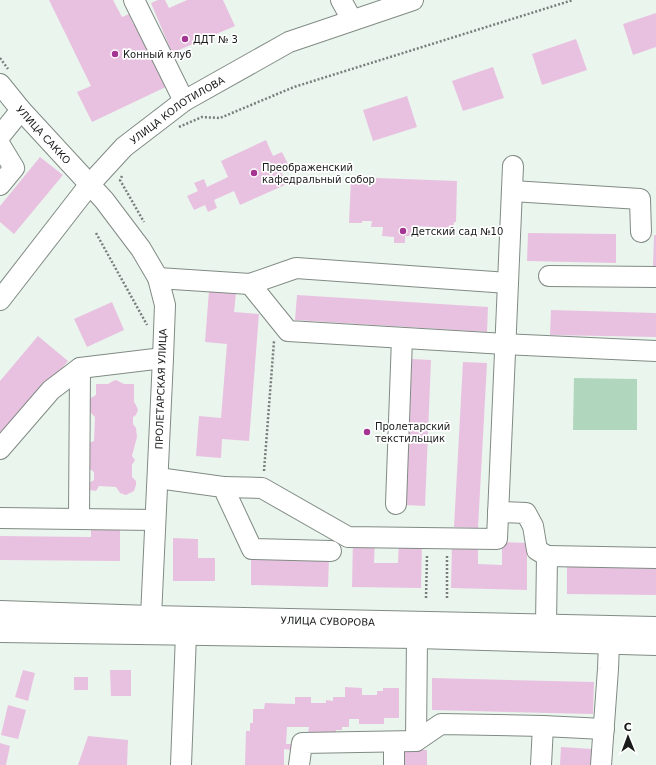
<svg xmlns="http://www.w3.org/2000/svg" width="656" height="765" font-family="'DejaVu Sans',sans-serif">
<rect width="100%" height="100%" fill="#eaf5ee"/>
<!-- green -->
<path fill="#b0d6be" d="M 574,378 L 637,379 L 637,430 L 573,430 Z"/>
<!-- building -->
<path fill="#e9c1e0" d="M 49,0 L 113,0 L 122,17 L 129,14 L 133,24 L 139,21 L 170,85 L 92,122 L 77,92 L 91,86 Z
M 158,0 L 165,0 L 169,8 L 187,0 L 223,0 L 235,26 L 172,53 L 151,3 Z
M 656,13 L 656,47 L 633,55 L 623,24 Z
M 576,39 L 587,70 L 542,85 L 532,54 Z
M 493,67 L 504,98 L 463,111 L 452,81 Z
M 407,96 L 417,127 L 373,141 L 363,110 Z
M 266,140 L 273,156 L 282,152 L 288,164 L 279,168 L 287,184 L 240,205 L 234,191 L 214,200 L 217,208 L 208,212 L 205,205 L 194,210 L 187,196 L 198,191 L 194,183 L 204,179 L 207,187 L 228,177 L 221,161 Z
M 40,157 L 63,175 L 14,234 L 0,222 L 0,206 Z
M 351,177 L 457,181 L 456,222 L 454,222 L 453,234 L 435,233 L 435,227 L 413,226 L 413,236 L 405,236 L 405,243 L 394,243 L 394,237 L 382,236 L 383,227 L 371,227 L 372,221 L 362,221 L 362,223 L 349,223 Z
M 528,233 L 616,234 L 616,263 L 527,261 Z
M 654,235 L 656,235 L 656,266 L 653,266 Z
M 209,291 L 236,293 L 234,312 L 259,314 L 249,441 L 222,439 L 221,458 L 196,456 L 199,416 L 221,418 L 227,344 L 205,342 Z
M 297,295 L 488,307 L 487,332 L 295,320 Z
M 112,302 L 124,330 L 87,347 L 74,319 Z
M 551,310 L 656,313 L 656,337 L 550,335 Z
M 38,336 L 68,361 L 0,443 L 0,381 Z
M 412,359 L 431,360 L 425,506 L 406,505 Z
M 463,362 L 487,363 L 478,528 L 454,527 Z
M 116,380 L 124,384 L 134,384 L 134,402 L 136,405 L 138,410 L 136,415 L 133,417 L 133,424 L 136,428 L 137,437 L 133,452 L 132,456 L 135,460 L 132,465 L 132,477 L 136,481 L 136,485 L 134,491 L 126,495 L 120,493 L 116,487 L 99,486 L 96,491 L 90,490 L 88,487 L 89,483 L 94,480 L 94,472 L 87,467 L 89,443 L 94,441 L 95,417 L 88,410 L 89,399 L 96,395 L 96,384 L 108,384 L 113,381 Z
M 91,529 L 120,529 L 120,561 L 0,560 L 0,536 L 91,537 Z
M 173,538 L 198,539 L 198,558 L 215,558 L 215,581 L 173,581 Z
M 353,540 L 375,540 L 374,563 L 398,563 L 399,540 L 422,541 L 421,588 L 352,587 Z
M 452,541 L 478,542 L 478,564 L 502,565 L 502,542 L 527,543 L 527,590 L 451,588 Z
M 251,556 L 329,558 L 328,587 L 251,585 Z
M 567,566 L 656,567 L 656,595 L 567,594 Z
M 23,670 L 35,673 L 28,701 L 15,697 Z
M 110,670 L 131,670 L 131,696 L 111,696 Z
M 74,677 L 88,677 L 88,690 L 74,690 Z
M 432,678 L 594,682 L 593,714 L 432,710 Z
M 345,687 L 362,688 L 362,695 L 377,695 L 377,691 L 383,691 L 383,688 L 399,688 L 399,718 L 384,718 L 384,724 L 359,724 L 359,719 L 349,719 L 349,727 L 342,727 L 342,730 L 336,730 L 336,733 L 308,733 L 309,727 L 287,727 L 286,744 L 291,744 L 291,750 L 284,749 L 284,765 L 245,765 L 246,731 L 250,731 L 250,723 L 253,723 L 253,709 L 264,709 L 265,703 L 295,704 L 295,697 L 311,697 L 311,703 L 326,703 L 326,700 L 333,701 L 333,697 L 345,697 Z
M 8,705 L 26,710 L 18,739 L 1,735 Z
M 88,736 L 128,740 L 127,765 L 78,765 Z
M 0,743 L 10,746 L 6,765 L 0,765 Z
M 561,747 L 593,749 L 592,765 L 560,765 Z
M 403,749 L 427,750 L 427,765 L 402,765 Z"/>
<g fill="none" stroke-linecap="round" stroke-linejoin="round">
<defs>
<g id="minor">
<path d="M 134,0 L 184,101"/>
<path d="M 341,0 L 352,20"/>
<path id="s1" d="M 0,84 L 21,110 L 104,200 L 141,249 L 158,278 L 165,305 L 163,358 L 151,617"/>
<path d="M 0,136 L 21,110"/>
<path d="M 0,145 L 14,168 L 0,185"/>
<path d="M 512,191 L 640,199 L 641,232"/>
<path d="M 549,276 L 656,277"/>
<path d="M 158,278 L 250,284 L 296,268 L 508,283"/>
<path d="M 250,284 L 288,331 L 505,344 L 656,351"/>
<path id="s2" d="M 0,300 L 90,184 L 124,147 L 184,101 L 289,42 L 413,0"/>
<path d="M 0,449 L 51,390 L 80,368 L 163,358"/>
<path d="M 158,478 L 223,487 L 252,549 L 331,551"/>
<path d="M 223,487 L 262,488 L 348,537 L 497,539 L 513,166"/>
<path d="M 396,504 L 402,338"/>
<path d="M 498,512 L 526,513 L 533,526 L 537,550 L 547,556"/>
<path d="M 0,518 L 155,520"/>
<path d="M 79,518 L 80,368"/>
<path d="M 546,625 L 547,556 L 656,558"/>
<path d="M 416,741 L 441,724 L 543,726 L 604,729"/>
<path d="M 394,742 L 394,765"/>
<path d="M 181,765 L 186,634 L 185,617"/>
<path d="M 299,765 L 302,743 L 416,741 L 417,637"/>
<path d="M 541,765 L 543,726"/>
<path d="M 601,765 L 608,669 L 609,643"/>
</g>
<g id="major">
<path id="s3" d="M 0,612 L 151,617 L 656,628"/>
<path d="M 0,631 L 417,637 L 656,644"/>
</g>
</defs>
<!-- minor casing -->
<use href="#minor" stroke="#818b84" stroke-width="22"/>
<!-- major casing -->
<use href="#major" stroke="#818b84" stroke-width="24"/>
<!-- path -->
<path stroke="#787e7a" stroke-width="2.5" stroke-dasharray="2 2" stroke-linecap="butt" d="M 0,58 L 8,69
M 179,127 L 202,117 L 220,118 L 294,87 L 573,0
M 122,176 L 120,180 L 144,222
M 96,233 L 147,325
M 264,471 L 274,341
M 426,598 L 427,555
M 447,598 L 447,555"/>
<!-- minor -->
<use href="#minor" stroke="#fff" stroke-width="20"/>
<!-- major -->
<use href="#major" stroke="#fff" stroke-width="22"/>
</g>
<!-- markers -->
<g fill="#a43593" stroke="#fff" stroke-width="1.5">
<circle cx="185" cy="39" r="4"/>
<circle cx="115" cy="54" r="4"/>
<circle cx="254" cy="173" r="4"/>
<circle cx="403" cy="231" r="4"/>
<circle cx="367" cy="432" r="4"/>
</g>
<g text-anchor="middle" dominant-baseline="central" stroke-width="3.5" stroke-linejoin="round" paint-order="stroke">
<!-- poi labels -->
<g font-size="10" fill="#181b19" stroke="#fff" text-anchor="start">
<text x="193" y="39">ДДТ № 3</text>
<text x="123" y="54">Конный клуб</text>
<text x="262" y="167">Преображенский<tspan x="262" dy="12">кафедральный собор</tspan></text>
<text x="411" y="231">Детский сад №10</text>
<text x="375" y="426">Пролетарский<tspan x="375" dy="12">текстильщик</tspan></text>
</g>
<!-- street labels -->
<g font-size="10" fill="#181b19" stroke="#fff">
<text stroke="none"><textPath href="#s2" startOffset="262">УЛИЦА КОЛОТИЛОВА</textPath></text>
<text stroke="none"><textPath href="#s1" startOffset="67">УЛИЦА САККО</textPath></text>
<text transform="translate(161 389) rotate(-88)">ПРОЛЕТАРСКАЯ УЛИЦА</text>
<text stroke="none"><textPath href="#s3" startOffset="328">УЛИЦА СУВОРОВА</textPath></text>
</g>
</g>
<!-- north arrow -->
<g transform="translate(628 737) rotate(359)" stroke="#ffffff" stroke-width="3" paint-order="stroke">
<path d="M0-3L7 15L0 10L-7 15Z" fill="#181b19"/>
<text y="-6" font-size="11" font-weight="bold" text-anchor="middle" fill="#181b19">С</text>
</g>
</svg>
